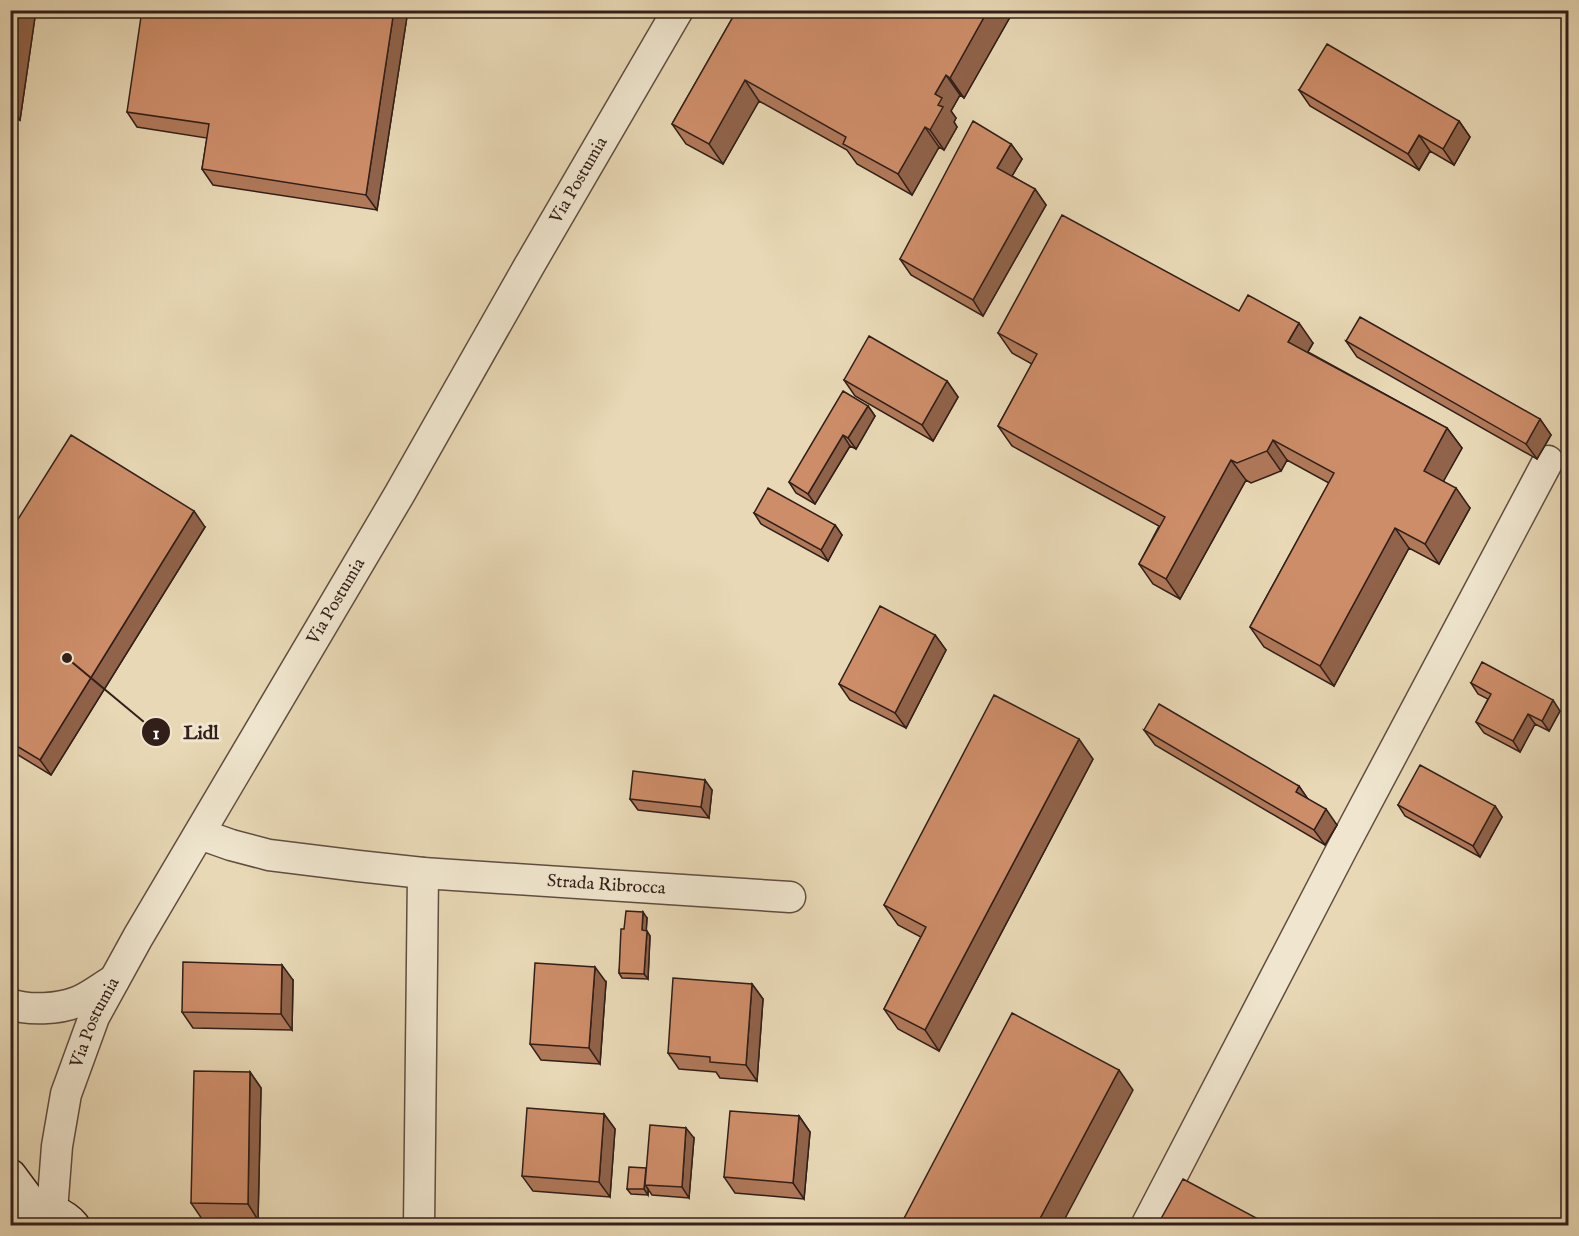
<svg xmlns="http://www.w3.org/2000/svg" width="1579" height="1236" font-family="'IM FELL English',serif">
<rect width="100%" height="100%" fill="#e8d8b5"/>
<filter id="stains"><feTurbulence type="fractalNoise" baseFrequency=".00333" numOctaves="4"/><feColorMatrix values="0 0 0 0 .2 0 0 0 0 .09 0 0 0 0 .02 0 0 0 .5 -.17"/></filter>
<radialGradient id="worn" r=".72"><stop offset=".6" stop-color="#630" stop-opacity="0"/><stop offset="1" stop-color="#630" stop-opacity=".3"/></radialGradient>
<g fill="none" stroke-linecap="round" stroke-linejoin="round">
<defs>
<g id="street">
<path id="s1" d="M 200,834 L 231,845 L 269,855 L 358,866 L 423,873 L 790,897"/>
<path d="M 10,1004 C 29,1011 59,1009 77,1002 C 90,997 102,987 114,980"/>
<path id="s2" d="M 52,1211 L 57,1146 L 66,1094 L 94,1017 L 138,937 L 399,495 L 529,266 L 678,10"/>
<path d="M 419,1226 L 423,873"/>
<path d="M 1146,1226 L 1343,847 L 1548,461"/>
</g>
<path id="secondary" d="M 10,1176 L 33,1207
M 10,1209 C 17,1208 24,1206 30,1207 C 45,1208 63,1214 73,1226"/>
</defs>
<!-- street casing -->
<use href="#street" stroke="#604d40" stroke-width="33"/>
<!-- secondary casing -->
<use href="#secondary" stroke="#321f19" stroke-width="36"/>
<!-- street -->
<use href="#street" stroke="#f0e6cf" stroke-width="30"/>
<!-- secondary -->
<use href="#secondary" stroke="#f0e6cf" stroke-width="33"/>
</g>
<!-- wall -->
<path fill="#b0795a" stroke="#321f19" stroke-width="1.5" d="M 10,10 L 36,10 L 20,120 L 10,118 Z
M 408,10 L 377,210 L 213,185 L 202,169 L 207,138 L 137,127 L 127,112 Z
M 737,10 L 1014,10 L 964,98 L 960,95 L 951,111 L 956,118 L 954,122 L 957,127 L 944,150 L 939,147 L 912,195 L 857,164 L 847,150 L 759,101 L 723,164 L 686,144 L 672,124 Z
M 1299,90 L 1459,121 L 1470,137 L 1454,165 L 1430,151 L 1419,170 L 1310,106 Z
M 1011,144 L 1022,159 L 1012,176 L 1035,189 L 1046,205 L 983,316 L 911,275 L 900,259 Z
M 1239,311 L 1313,343 L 1308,352 L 1447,428 L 1462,448 L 1443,481 L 1470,508 L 1439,564 L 1409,548 L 1334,686 L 1264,647 L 1250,627 L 1329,483 L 1287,460 L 1281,471 L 1251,483 L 1246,480 L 1180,599 L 1153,584 L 1139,564 L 1159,526 L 1012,446 L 998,426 L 1032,364 L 1012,353 L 998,333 Z
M 1346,341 L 1540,419 L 1551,435 L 1537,459 L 1357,357 Z
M 844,380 L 947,381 L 958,397 L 933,441 L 855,396 Z
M 868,406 L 875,416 L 856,449 L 850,446 L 815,504 L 796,493 L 789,482 Z
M 754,513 L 835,525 L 842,535 L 828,561 L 761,524 Z
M 205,527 L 51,775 L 10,750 L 10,532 Z
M 935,635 L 946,650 L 906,728 L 850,700 L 839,684 Z
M 1471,683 L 1560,711 L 1549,731 L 1535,724 L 1520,752 L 1484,733 L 1476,722 L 1488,699 L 1478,694 Z
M 1144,730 L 1299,786 L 1308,800 L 1337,825 L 1325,845 L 1155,745 Z
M 1093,759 L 939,1051 L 898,1029 L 884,1009 L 921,937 L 898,925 L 884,905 Z
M 712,790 L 709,818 L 638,810 L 630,799 Z
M 1398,805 L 1495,806 L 1502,817 L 1480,857 L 1405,816 Z
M 647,918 L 646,931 L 650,936 L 648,979 L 622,978 L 619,973 L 624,929 Z
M 293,980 L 292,1030 L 193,1028 L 182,1012 Z
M 606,982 L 600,1064 L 541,1060 L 530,1044 Z
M 752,984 L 763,999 L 757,1081 L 720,1078 L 716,1072 L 679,1069 L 668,1053 Z
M 250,1072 L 261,1088 L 258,1220 L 202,1219 L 191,1203 Z
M 604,1114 L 615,1129 L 610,1197 L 533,1191 L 522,1176 Z
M 799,1116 L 810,1132 L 804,1199 L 735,1193 L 724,1177 Z
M 694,1138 L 689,1198 L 652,1195 L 648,1189 L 648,1195 L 631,1194 L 627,1189 L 646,1168 Z"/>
<!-- shaded-wall -->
<path fill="#90634a" stroke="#321f19" stroke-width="1.5" d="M 19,10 L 36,10 L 20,120 L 10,106 L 10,67 Z
M 394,10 L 408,10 L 377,210 L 366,195 Z
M 988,10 L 1014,10 L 964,98 L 950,78 Z
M 946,75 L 960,95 L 951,111 L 956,118 L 954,122 L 957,127 L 944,150 L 930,130 L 938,105 L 935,94 Z
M 745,80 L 759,101 L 723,164 L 709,144 Z
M 1459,121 L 1470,137 L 1454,165 L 1443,149 Z
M 925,127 L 939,147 L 912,195 L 898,174 Z
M 1419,135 L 1430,151 L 1419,170 L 1408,154 Z
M 1011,144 L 1022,159 L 1008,183 L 997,168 Z
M 1035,189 L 1046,205 L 983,316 L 973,300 Z
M 1299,323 L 1313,343 L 1302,362 L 1288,342 Z
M 947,381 L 958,397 L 933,441 L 922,425 Z
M 868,406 L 875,416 L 856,449 L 848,438 Z
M 1540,419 L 1551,435 L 1537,459 L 1526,444 Z
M 1447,428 L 1462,448 L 1438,491 L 1424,471 Z
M 843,435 L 850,446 L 815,504 L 808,494 Z
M 1273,440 L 1287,460 L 1281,471 L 1267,451 Z
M 1231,460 L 1246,480 L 1180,599 L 1166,579 Z
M 1456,488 L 1470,508 L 1439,564 L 1425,544 Z
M 194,511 L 205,527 L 51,775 L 40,760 Z
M 835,525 L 842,535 L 828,561 L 821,550 Z
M 1395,528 L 1409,548 L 1334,686 L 1320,666 Z
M 935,635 L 946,650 L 906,728 L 895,713 Z
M 1553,700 L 1560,711 L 1549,731 L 1542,721 Z
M 1528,714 L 1535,724 L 1520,752 L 1513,741 Z
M 1079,739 L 1093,759 L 939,1051 L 925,1030 Z
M 705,780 L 712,790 L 709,818 L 701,807 Z
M 1299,786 L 1310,802 L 1296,792 Z
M 1495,806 L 1502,817 L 1480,857 L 1473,846 Z
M 1326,809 L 1337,825 L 1325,845 L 1314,830 Z
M 643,912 L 647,918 L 646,936 L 642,930 Z
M 647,931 L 650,936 L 648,979 L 644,974 Z
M 282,965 L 293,980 L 292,1030 L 281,1014 Z
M 595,967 L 606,982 L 600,1064 L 589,1048 Z
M 752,984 L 763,999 L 757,1081 L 746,1065 Z
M 1119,1070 L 1133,1090 L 1061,1226 L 1036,1226 Z
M 250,1072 L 261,1088 L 258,1220 L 248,1204 Z
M 604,1114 L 615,1129 L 610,1197 L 599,1182 Z
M 799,1116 L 810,1132 L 804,1199 L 793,1183 Z
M 686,1128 L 694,1138 L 689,1198 L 682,1187 Z
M 646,1168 L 645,1185 L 648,1189 L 648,1195 L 644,1189 Z"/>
<!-- building -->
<path fill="#cd8d69" stroke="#321f19" stroke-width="1.5" d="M 10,10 L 19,10 L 10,67 Z
M 142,10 L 394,10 L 366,195 L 202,169 L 209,124 L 127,112 Z
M 737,10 L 988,10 L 950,78 L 946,75 L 935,94 L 942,98 L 938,105 L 943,107 L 930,130 L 925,127 L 898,174 L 843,144 L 846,137 L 745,80 L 709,144 L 672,124 Z
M 1327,44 L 1459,121 L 1443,149 L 1419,135 L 1408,154 L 1299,90 Z
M 973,121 L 1011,144 L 997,168 L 1035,189 L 973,300 L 900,259 Z
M 1062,215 L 1239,311 L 1248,295 L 1299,323 L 1288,342 L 1447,428 L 1424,471 L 1456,488 L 1425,544 L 1395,528 L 1320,666 L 1250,627 L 1334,473 L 1273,440 L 1267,451 L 1237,463 L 1231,460 L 1166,579 L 1139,564 L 1165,517 L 998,426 L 1037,354 L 998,333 Z
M 1360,317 L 1540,419 L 1526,444 L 1346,341 Z
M 869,336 L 947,381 L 922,425 L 844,380 Z
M 843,391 L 868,406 L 848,438 L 843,435 L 808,494 L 789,482 Z
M 71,435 L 194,511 L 40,760 L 10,742 L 10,532 Z
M 768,488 L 835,525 L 821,550 L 754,513 Z
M 880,606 L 935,635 L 895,713 L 839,684 Z
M 1482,662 L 1553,700 L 1542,721 L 1528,714 L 1513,741 L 1476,722 L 1491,694 L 1471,683 Z
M 994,695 L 1079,739 L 925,1030 L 884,1009 L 926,927 L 884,905 Z
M 1159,704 L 1299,786 L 1296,792 L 1326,809 L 1314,830 L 1144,730 Z
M 1420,765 L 1495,806 L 1473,846 L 1398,805 Z
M 633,771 L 705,780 L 701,807 L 630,799 Z
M 626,911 L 643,912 L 642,930 L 647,931 L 644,974 L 619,973 L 621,929 L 624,929 Z
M 183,962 L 282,965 L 281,1014 L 182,1012 Z
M 535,963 L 595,967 L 589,1048 L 530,1044 Z
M 673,978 L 752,984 L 746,1065 L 710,1062 L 710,1057 L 668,1053 Z
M 1012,1013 L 1119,1070 L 1036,1226 L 900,1226 Z
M 194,1071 L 250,1072 L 248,1204 L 191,1203 Z
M 527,1108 L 604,1114 L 599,1182 L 522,1176 Z
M 730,1111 L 799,1116 L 793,1183 L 724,1177 Z
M 650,1125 L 686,1128 L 682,1187 L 645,1185 Z
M 629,1167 L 646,1168 L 644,1189 L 627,1189 Z
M 1183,1179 L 1262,1221 L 1260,1226 L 1157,1226 Z"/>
<g text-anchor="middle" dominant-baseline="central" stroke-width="6" stroke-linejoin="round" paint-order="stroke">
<!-- street labels -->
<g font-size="18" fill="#321f19" stroke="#f0e6cf">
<text stroke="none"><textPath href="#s2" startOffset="1167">Via Postumia</textPath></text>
<text stroke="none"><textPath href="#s2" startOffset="681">Via Postumia</textPath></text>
<text stroke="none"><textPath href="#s1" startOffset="411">Strada Ribrocca</textPath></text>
<text stroke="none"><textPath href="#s2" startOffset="195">Via Postumia</textPath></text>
</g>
</g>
<!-- callouts -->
<path fill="none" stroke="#321f19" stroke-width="2" d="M67 658L156 732"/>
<g fill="#321f19" stroke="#f0e6cf" stroke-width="2">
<circle cx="67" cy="658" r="6"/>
<circle cx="156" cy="732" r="15"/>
</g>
<g font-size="18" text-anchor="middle" font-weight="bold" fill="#fff">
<text x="156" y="739">1</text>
</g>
<g font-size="20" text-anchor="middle" font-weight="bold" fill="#321f19" stroke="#f0e6cf" stroke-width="6" stroke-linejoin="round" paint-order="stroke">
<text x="201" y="739">Lidl</text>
</g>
<!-- margin -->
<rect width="1579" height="1236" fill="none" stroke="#e8d8b5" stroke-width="36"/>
<rect x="12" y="12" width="1555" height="1212" fill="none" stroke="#321f19" stroke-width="3"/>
<rect x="18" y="18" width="1543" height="1200" fill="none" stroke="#321f19" stroke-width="1.5"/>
<rect width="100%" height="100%" filter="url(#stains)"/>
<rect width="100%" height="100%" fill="url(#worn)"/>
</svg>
